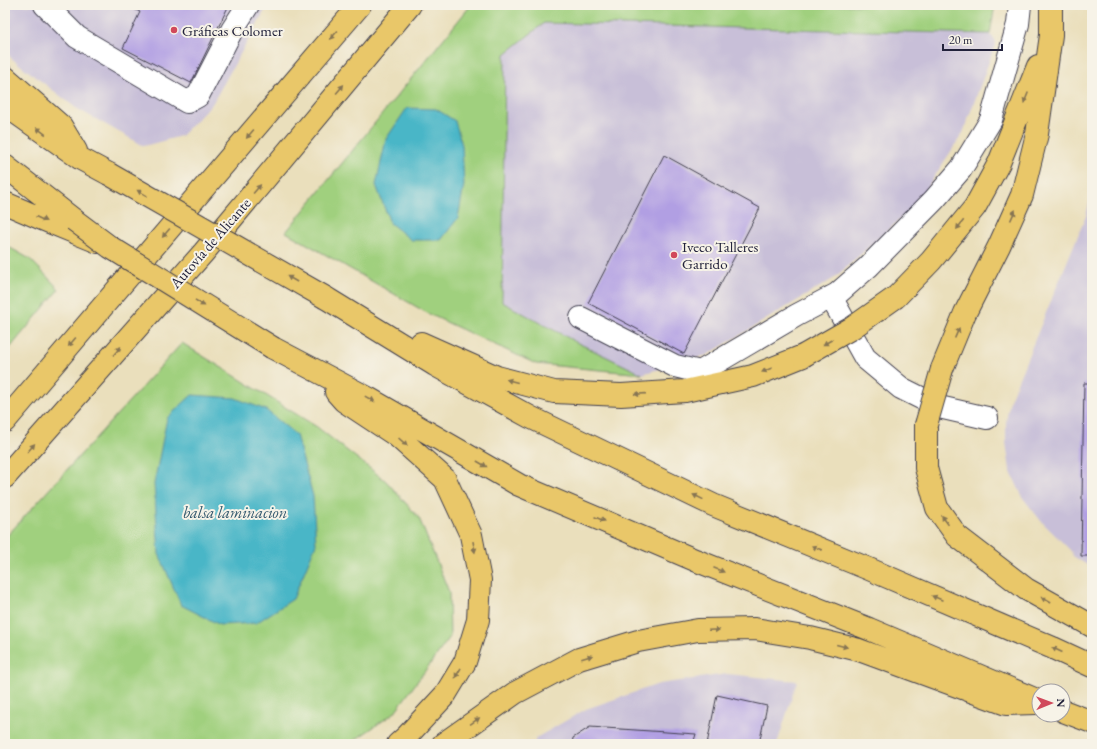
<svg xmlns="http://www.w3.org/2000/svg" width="1097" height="749" font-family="'EB Garamond',serif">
<rect width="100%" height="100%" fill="#f7f3e8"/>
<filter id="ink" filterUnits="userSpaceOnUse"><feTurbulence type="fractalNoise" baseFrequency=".025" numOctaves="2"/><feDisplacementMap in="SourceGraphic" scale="8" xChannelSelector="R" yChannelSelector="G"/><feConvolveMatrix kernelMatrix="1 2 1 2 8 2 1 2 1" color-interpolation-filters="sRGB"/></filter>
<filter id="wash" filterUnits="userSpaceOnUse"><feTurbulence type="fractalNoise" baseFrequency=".012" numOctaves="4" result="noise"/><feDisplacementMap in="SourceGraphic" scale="16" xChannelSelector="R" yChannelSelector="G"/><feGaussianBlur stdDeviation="0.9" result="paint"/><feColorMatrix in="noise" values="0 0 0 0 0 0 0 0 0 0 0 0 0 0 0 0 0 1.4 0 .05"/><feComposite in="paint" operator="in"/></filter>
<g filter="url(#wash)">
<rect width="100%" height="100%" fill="#eadfbc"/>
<!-- industrial -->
<path fill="#c8bfd8" d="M 5,5 L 268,5 L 212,104 L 181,136 L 144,146 L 76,108 L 11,58 L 5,50 Z
M 544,23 L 990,34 L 996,42 L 963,133 L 915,206 L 833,279 L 707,355 L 642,374 L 576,342 L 502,302 L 505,54 Z
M 1092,191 L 1092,568 L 1073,556 L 1071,551 L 1041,521 L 1023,498 L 1010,470 L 1006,442 L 1006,422 L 1010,400 L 1086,216 Z
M 727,674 L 797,681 L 777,744 L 534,744 L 536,738 L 586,709 L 659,684 Z"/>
<!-- green -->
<path fill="#a0d07e" stroke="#61795c" d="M 471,5 L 995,5 L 990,34 L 544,23 L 505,54 L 502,302 L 576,342 L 642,374 L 536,364 L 429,314 L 286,232 Z
M 5,245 L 30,259 L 59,289 L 5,354 Z
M 182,343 L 317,427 L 386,481 L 419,518 L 449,592 L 450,637 L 394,713 L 349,744 L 5,744 L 5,538 Z"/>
<!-- water -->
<path fill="#4ab6c7" stroke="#366c81" d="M 407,108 L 436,109 L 455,121 L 462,145 L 464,185 L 458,218 L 441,240 L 411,240 L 390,223 L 376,185 L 386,139 Z
M 192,395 L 235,398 L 266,410 L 296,435 L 313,496 L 316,544 L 293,599 L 256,623 L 220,625 L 181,605 L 159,554 L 154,484 L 167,418 Z"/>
<g id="blocks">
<!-- building -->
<path fill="#b19fe3" d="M 126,5 L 229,5 L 191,83 L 123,48 L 140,12 Z
M 664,155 L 760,208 L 684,354 L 588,303 Z
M 1084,383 L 1092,383 L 1092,556 L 1081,556 Z
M 717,695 L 767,706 L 759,744 L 707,744 Z
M 590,727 L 696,734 L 693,744 L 572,744 L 573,738 Z"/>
</g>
</g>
<g filter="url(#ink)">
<use href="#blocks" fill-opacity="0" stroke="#403e4e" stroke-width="1"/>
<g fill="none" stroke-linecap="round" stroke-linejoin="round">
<defs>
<path id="minor" d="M 45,5 L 77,37 L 187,102 L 198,96 L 232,30 L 248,5
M 831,297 L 865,358 L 901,388 L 939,407 L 987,418
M 581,318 L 675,366 L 700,372 L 797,315 L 837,294 L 868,267 L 934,200 L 961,169 L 991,120 L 1018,24 L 1020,5"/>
<path id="highway" d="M 5,77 L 61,126 L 76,151
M 5,105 L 81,159 L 109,174
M 5,166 L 74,220
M 5,203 L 42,219 L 98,242
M 896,297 L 931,261 L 975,207 L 999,163 L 1038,66
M 326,298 L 435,365 L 530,417 L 713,505 L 869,569 L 1053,648 L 1092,666
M 421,343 L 497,377 L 554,392 L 621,395 L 685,391 L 753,376 L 803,356
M 273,348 L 368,398 L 519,485 L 695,560 L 869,629 L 1039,701
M 942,369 L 965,313 L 999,246 L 1022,195 L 1037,134 L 1051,35 L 1051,5
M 336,392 L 344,401 L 397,436 L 445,479 L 471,535 L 480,580 L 478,620 L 465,662 L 445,695 L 407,736 L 398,744
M 5,421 L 360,5
M 926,425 L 926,468 L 937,508 L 957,536 L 1026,589 L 1092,626
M 5,477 L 204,252 L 410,5
M 1063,711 L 1092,722
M 443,744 L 515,693 L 579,659 L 638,641 L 698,630 L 755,629 L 810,638 L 859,650 L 1006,704 L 1036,703"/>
</defs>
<!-- minor casing -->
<use href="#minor" stroke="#403e4e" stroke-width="24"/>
<!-- highway casing -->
<use href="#highway" stroke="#403e4e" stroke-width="24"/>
<!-- minor -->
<use href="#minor" stroke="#fff" stroke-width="22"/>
<!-- highway -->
<use href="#highway" stroke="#e9c769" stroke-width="22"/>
<defs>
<path id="highway-bridge" d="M 109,174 L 326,298
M 74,220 L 110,247 L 273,348
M 803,356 L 852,328 L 896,297
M 926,425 L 942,369"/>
</defs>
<!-- highway-bridge casing -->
<use href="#highway-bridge" stroke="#403e4e" stroke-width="24" stroke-linecap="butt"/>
<!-- highway-bridge -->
<use href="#highway-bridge" stroke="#e9c769" stroke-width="22"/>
</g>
<!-- one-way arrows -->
<defs><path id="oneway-solid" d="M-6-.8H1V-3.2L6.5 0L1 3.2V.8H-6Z"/></defs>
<g fill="#867452">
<use href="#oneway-solid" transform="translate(334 35) rotate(130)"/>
<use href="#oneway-solid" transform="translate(340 89) rotate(-50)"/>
<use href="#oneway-solid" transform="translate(1026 98) rotate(112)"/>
<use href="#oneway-solid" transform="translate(41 131) rotate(-144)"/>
<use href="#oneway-solid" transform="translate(250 134) rotate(130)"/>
<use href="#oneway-solid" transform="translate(257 189) rotate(-50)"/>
<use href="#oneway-solid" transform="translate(142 193) rotate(-150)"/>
<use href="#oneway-solid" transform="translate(1013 215) rotate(-66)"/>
<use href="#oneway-solid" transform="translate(41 219) rotate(24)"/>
<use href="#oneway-solid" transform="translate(960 225) rotate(128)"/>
<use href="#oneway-solid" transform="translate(166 233) rotate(130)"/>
<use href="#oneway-solid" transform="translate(292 279) rotate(-150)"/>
<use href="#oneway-solid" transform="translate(200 303) rotate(32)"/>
<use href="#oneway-solid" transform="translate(957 333) rotate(-67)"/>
<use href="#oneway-solid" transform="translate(72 342) rotate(130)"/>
<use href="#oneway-solid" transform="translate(828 342) rotate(150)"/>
<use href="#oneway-solid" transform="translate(117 351) rotate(-49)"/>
<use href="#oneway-solid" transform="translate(767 370) rotate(158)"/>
<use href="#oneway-solid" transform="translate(512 381) rotate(-165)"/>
<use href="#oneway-solid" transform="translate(640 394) rotate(176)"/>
<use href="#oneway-solid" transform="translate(370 399) rotate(29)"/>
<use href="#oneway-solid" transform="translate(403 442) rotate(42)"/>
<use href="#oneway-solid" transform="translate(31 448) rotate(-49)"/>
<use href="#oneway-solid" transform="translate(482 464) rotate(30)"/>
<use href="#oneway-solid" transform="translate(698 497) rotate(-154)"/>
<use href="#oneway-solid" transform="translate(600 519) rotate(23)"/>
<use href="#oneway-solid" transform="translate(945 520) rotate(-125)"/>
<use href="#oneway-solid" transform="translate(474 547) rotate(80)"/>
<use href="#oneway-solid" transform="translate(817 548) rotate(-158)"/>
<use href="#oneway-solid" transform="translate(719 570) rotate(22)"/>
<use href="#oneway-solid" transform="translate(937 598) rotate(-157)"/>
<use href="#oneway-solid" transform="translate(1046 600) rotate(-150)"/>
<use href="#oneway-solid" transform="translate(714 630) rotate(-2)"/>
<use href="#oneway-solid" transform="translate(842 646) rotate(14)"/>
<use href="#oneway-solid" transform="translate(1057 650) rotate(-155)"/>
<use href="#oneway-solid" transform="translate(587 657) rotate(-17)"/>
<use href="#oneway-solid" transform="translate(458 673) rotate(120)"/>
<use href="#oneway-solid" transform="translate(475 721) rotate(-35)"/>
</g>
</g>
<!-- markers -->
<g fill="#d1495b" stroke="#f7f3e8" stroke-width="1.5">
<circle cx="174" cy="30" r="4"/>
<circle cx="674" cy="255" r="4"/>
</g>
<g text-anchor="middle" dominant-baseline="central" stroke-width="4" stroke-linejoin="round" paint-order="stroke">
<!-- poi labels -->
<g font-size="15" fill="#22223b" stroke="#f7f3e8" text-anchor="start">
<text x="182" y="30">Gráficas Colomer</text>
<text x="682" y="246">Iveco Talleres<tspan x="682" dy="17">Garrido</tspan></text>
</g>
<!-- street labels -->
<g font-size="15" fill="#22223b" stroke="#f7f3e8">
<text transform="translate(210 243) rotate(-49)">Autovía de Alicante</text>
</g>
<!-- water labels -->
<g font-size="16" font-style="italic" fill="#30566c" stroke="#f7f3e8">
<text x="235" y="512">balsa laminacion</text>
</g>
</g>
<!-- margin -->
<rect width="1097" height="749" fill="none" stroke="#f7f3e8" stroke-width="20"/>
<!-- north arrow -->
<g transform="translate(1051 703) rotate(89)"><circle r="19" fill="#f7f3e8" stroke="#a29fa3"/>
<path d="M0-3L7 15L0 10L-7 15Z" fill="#d1495b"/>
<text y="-6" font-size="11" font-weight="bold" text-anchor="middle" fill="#22223b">N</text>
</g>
<!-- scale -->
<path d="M943 44v6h59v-6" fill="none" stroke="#22223b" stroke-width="2"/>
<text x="949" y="44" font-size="12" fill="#22223b" stroke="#f7f3e8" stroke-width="3" paint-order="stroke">20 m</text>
</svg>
